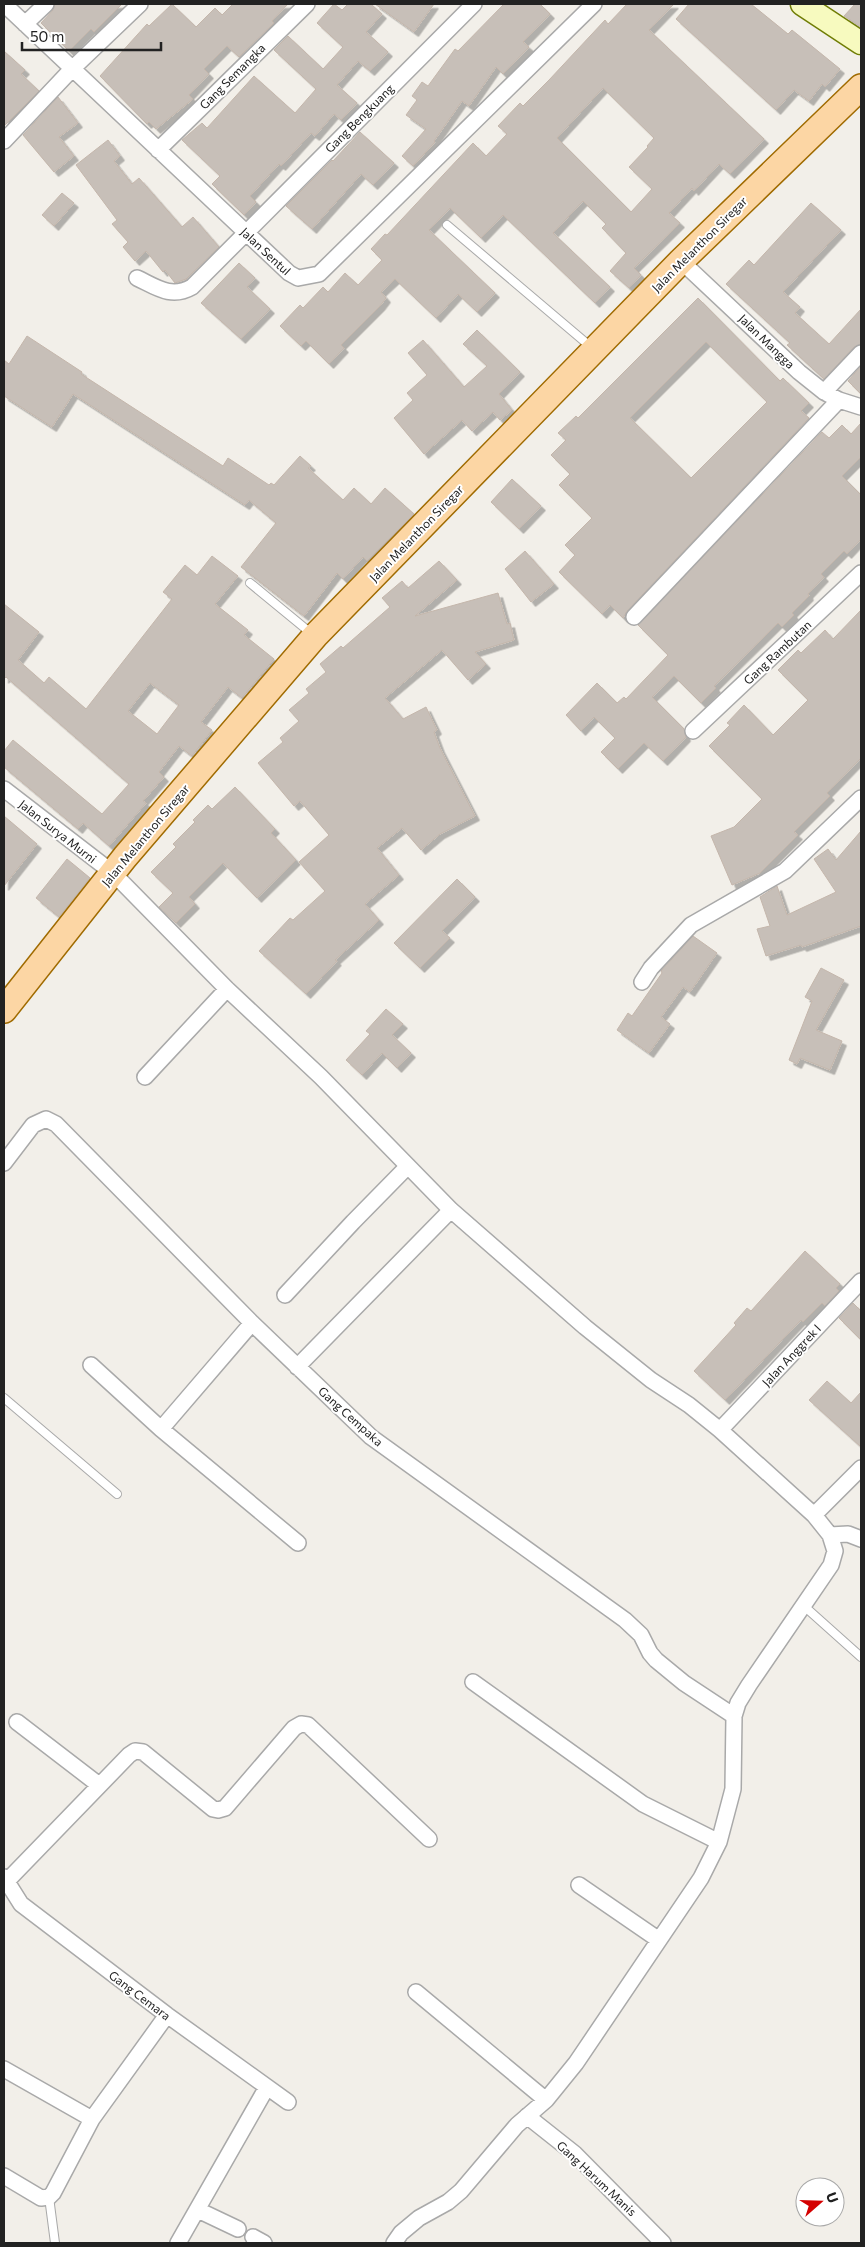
<svg xmlns="http://www.w3.org/2000/svg" width="865" height="2247" font-family="Commissioner,sans-serif">
<defs>
<filter id="shadow"><feDropShadow dx="4.5" dy="4.5" stdDeviation="0" flood-color="#0004"/></filter>
</defs>
<rect width="100%" height="100%" fill="#f2efe9"/>
<!-- building -->
<path fill="#c7bfb8" stroke="#c4b6ab" fill-rule="evenodd" filter="url(#shadow)" d="M 55,4 L 122,4 L 94,32 L 91,29 L 69,51 L 41,23 L 53,10 Z
M 172,4 L 196,27 L 215,8 L 222,15 L 233,4 L 288,4 L 272,21 L 274,23 L 239,57 L 227,46 L 204,69 L 209,74 L 189,95 L 193,99 L 156,129 L 149,122 L 147,124 L 100,76 L 147,24 L 149,26 Z
M 334,4 L 342,10 L 348,4 L 371,4 L 382,14 L 366,32 L 388,52 L 370,71 L 358,61 L 337,85 L 357,103 L 341,120 L 334,114 L 315,136 L 311,133 L 281,166 L 279,164 L 250,196 L 256,202 L 244,215 L 212,184 L 220,176 L 182,140 L 202,123 L 207,128 L 254,76 L 295,113 L 316,89 L 274,50 L 288,36 L 323,69 L 343,47 L 317,23 Z
M 375,4 L 434,4 L 414,32 Z
M 504,4 L 540,4 L 550,14 L 523,42 L 529,47 L 503,74 L 496,67 L 469,106 L 462,101 L 434,141 L 435,142 L 413,166 L 402,156 L 426,129 L 406,115 L 417,100 L 412,96 L 422,82 L 428,86 L 455,49 L 458,51 Z
M 627,4 L 674,4 L 649,30 L 764,139 L 730,174 L 719,164 L 694,191 L 692,188 L 669,213 L 680,223 L 634,268 L 641,275 L 629,288 L 610,271 L 626,253 L 602,228 L 606,224 L 583,201 L 553,233 L 610,287 L 595,303 L 503,215 L 481,238 L 450,208 L 429,230 L 495,293 L 477,312 L 458,294 L 436,318 L 395,279 L 381,292 L 386,298 L 380,306 L 341,345 L 344,348 L 329,364 L 306,341 L 301,346 L 280,326 L 300,305 L 303,308 L 323,287 L 328,292 L 345,273 L 358,285 L 382,260 L 371,249 L 385,234 L 387,235 L 473,143 L 486,156 L 507,134 L 498,126 L 520,103 L 523,106 L 549,80 L 605,20 L 608,24 ZM 603,88 L 654,138 L 647,146 L 648,147 L 629,167 L 652,189 L 631,212 L 557,138 Z
M 689,4 L 751,4 L 788,34 L 792,30 L 840,69 L 825,87 L 822,84 L 809,101 L 794,90 L 776,110 L 676,19 Z
M 855,4 L 861,4 L 861,27 L 844,16 Z
M 4,51 L 25,70 L 21,74 L 39,91 L 4,126 Z
M 58,97 L 78,123 L 59,137 L 74,156 L 54,172 L 23,135 Z
M 360,132 L 394,163 L 373,185 L 361,174 L 312,229 L 286,206 L 332,160 L 333,161 Z
M 108,140 L 120,156 L 114,161 L 132,184 L 139,178 L 182,227 L 193,217 L 219,247 L 186,279 L 175,283 L 165,270 L 163,272 L 146,251 L 135,261 L 123,247 L 128,242 L 112,224 L 117,220 L 76,165 Z
M 62,193 L 74,203 L 54,226 L 42,215 Z
M 811,203 L 841,230 L 783,292 L 800,307 L 795,313 L 829,344 L 861,309 L 861,344 L 854,347 L 824,379 L 787,345 L 790,343 L 726,284 L 749,260 L 754,265 Z
M 239,263 L 255,278 L 247,287 L 270,309 L 241,339 L 201,303 Z
M 698,298 L 780,381 L 783,378 L 809,403 L 801,411 L 809,418 L 627,611 L 623,618 L 610,605 L 602,614 L 559,572 L 575,555 L 565,545 L 592,518 L 559,485 L 570,474 L 551,455 L 566,440 L 558,433 L 576,416 L 578,418 ZM 706,342 L 767,402 L 691,478 L 630,418 Z
M 477,330 L 520,372 L 499,394 L 512,410 L 500,420 L 493,412 L 472,431 L 462,420 L 424,454 L 394,418 L 413,400 L 407,393 L 427,375 L 408,353 L 423,340 L 464,387 L 487,366 L 463,344 Z
M 27,336 L 82,372 L 81,374 L 223,466 L 228,458 L 269,485 L 271,483 L 274,485 L 300,456 L 311,466 L 308,468 L 343,500 L 354,488 L 371,504 L 385,488 L 414,514 L 367,561 L 363,557 L 343,579 L 337,573 L 304,616 L 241,567 L 276,523 L 249,500 L 245,505 L 73,394 L 52,427 L 4,396 L 4,360 L 9,364 Z
M 861,366 L 861,394 L 848,381 Z
M 861,423 L 861,457 L 842,476 L 861,495 L 861,539 L 847,554 L 844,551 L 821,574 L 824,577 L 808,594 L 809,596 L 792,613 L 794,615 L 782,627 L 778,623 L 714,686 L 716,688 L 701,703 L 674,676 L 652,697 L 684,729 L 686,737 L 663,761 L 644,743 L 618,769 L 601,752 L 615,738 L 594,717 L 581,731 L 566,715 L 597,683 L 617,703 L 624,697 L 626,699 L 668,655 L 638,625 L 822,432 L 829,438 L 842,425 L 851,434 Z
M 512,479 L 541,506 L 519,529 L 491,502 Z
M 525,551 L 554,584 L 531,602 L 505,569 Z
M 212,556 L 238,576 L 215,604 L 248,630 L 244,635 L 274,659 L 242,698 L 228,687 L 201,722 L 212,730 L 192,756 L 179,746 L 159,772 L 164,777 L 143,801 L 146,803 L 109,846 L 83,823 L 78,829 L 4,767 L 4,751 L 13,740 L 102,814 L 129,784 L 6,677 L 4,679 L 4,604 L 39,632 L 18,660 L 44,683 L 49,677 L 86,709 L 172,599 L 163,592 L 185,565 L 197,575 ZM 150,683 L 179,705 L 157,734 L 128,711 Z
M 439,561 L 457,580 L 415,616 L 498,593 L 507,624 L 510,623 L 514,640 L 475,652 L 486,664 L 468,680 L 442,650 L 385,698 L 403,719 L 426,707 L 437,730 L 434,732 L 440,748 L 475,816 L 440,834 L 421,850 L 402,828 L 377,848 L 399,875 L 365,904 L 379,920 L 335,960 L 337,961 L 306,994 L 259,951 L 290,918 L 293,920 L 325,891 L 299,862 L 329,835 L 300,801 L 294,806 L 258,763 L 283,742 L 280,738 L 299,721 L 289,710 L 309,693 L 306,689 L 326,672 L 320,664 L 341,646 L 343,648 L 390,607 L 382,598 L 402,581 L 408,588 Z
M 861,610 L 861,758 L 827,793 L 830,796 L 794,832 L 798,835 L 760,873 L 732,885 L 711,836 L 734,827 L 762,799 L 709,746 L 730,725 L 727,723 L 744,705 L 773,735 L 808,700 L 778,670 L 798,650 L 801,653 L 825,630 L 833,639 Z
M 235,787 L 275,829 L 271,833 L 296,860 L 257,898 L 223,863 L 189,897 L 195,904 L 176,923 L 159,907 L 173,893 L 151,872 L 176,847 L 173,844 L 195,822 L 193,820 L 208,805 L 212,809 Z
M 4,816 L 37,844 L 4,886 Z
M 861,831 L 861,926 L 802,947 L 801,945 L 766,956 L 757,929 L 770,926 L 760,897 L 777,886 L 787,915 L 836,892 L 814,859 L 828,849 L 836,860 Z
M 67,859 L 90,878 L 59,917 L 36,898 Z
M 457,879 L 475,897 L 442,931 L 450,938 L 420,968 L 394,943 Z
M 693,936 L 717,953 L 690,992 L 683,987 L 661,1017 L 670,1024 L 649,1053 L 617,1030 L 628,1013 L 632,1016 L 662,973 L 661,971 Z
M 821,968 L 844,980 L 816,1030 L 842,1041 L 830,1070 L 800,1058 L 797,1064 L 789,1060 L 812,1001 L 805,997 Z
M 386,1009 L 403,1024 L 392,1035 L 411,1053 L 397,1068 L 382,1053 L 362,1075 L 346,1060 L 370,1034 L 366,1031 Z
M 805,1251 L 840,1284 L 836,1288 L 839,1291 L 825,1306 L 822,1303 L 803,1322 L 801,1320 L 725,1400 L 694,1371 L 736,1325 L 734,1323 L 747,1308 L 751,1311 Z
M 853,1303 L 861,1311 L 861,1340 L 839,1318 Z
M 827,1381 L 851,1403 L 861,1392 L 861,1447 L 809,1400 Z"/>
<g fill="none" stroke-linecap="round" stroke-linejoin="round">
<defs>
<path id="lane" d="M 447,225 L 591,347
M 250,583 L 312,634
M 4,1398 L 117,1494
M 804,1606 L 861,1657
M 49,2197 L 55,2243"/>
<path id="street" d="M 4,4 L 289,273 L 298,278 L 319,274 L 594,4
M 25,24 L 46,4
M 4,141 L 72,69 L 140,4
M 158,150 L 307,4
M 681,261 L 799,372 L 824,392 L 839,400 L 861,407
M 137,278 C 156,287 171,299 192,287 L 474,4
M 824,392 L 861,353
M 634,617 L 839,400
M 693,731 L 861,573
M 4,789 L 113,873 L 227,989 L 321,1077 L 451,1210 L 585,1327 L 651,1380 L 689,1405 L 720,1430 L 814,1515 L 830,1535 L 835,1551 L 831,1565 L 749,1685 L 738,1703 L 734,1716 L 733,1789 L 719,1842 L 701,1878 L 576,2063 L 546,2100 L 517,2125 L 461,2191 L 448,2202 L 419,2218 L 401,2233 L 394,2243
M 642,982 L 651,968 L 691,925 L 785,871 L 861,798
M 145,1077 L 227,989
M 4,1163 L 33,1125 L 46,1119 L 56,1124 L 252,1323 L 371,1437 L 625,1620 L 641,1635 L 650,1653 L 656,1660 L 684,1683 L 734,1716
M 285,1295 L 353,1222 L 408,1166
M 91,1365 L 161,1429 L 298,1543
M 297,1367 L 451,1210
M 161,1429 L 252,1323
M 720,1430 L 861,1281
M 814,1515 L 861,1468
M 830,1535 L 848,1534 L 861,1539
M 473,1682 L 643,1804 L 719,1842
M 17,1722 L 99,1785
M 4,1877 L 21,1904 L 167,2015 L 288,2102
M 7,1881 L 129,1755 L 135,1751 L 143,1752 L 213,1809 L 218,1810 L 225,1808 L 294,1728 L 301,1724 L 308,1725 L 429,1839
M 579,1885 L 659,1940
M 416,1992 L 546,2100
M 4,2069 L 92,2119
M 527,2116 L 575,2154 L 663,2243
M 4,2176 L 41,2198 L 49,2197 L 53,2193 L 92,2119 L 167,2015
M 198,2210 L 238,2229
M 253,2237 L 264,2243
M 178,2243 L 267,2087"/>
<path id="secondary" d="M 802,4 L 861,43"/>
<path id="primary" d="M 4,1010 L 125,857 L 315,636 L 681,261 L 861,87"/>
</defs>
<!-- lane casing -->
<use href="#lane" stroke="#a9a9a9" stroke-width="10"/>
<!-- street casing -->
<use href="#street" stroke="#a9a9a9" stroke-width="18"/>
<!-- secondary casing -->
<use href="#secondary" stroke="#707d05" stroke-width="25"/>
<!-- primary casing -->
<use href="#primary" stroke="#a06b00" stroke-width="28"/>
<!-- lane -->
<use href="#lane" stroke="#fff" stroke-width="8"/>
<!-- street -->
<use href="#street" stroke="#fff" stroke-width="15"/>
<!-- secondary -->
<use href="#secondary" stroke="#f7fabf" stroke-width="22"/>
<!-- primary -->
<use href="#primary" stroke="#fcd6a4" stroke-width="25"/>
</g>
<g text-anchor="middle" dominant-baseline="central" stroke-width="4" stroke-linejoin="round" paint-order="stroke">
<!-- street labels -->
<g font-size="12" fill="#222" stroke="#fff">
<text transform="translate(232 76) rotate(-45)">Gang Semangka</text>
<text transform="translate(359 118) rotate(-45)">Gang Bengkuang</text>
<text transform="translate(699 244) rotate(-45)">Jalan Melanthon Siregar</text>
<text transform="translate(266 251) rotate(43)">Jalan Sentul</text>
<text transform="translate(767 341) rotate(44)">Jalan Mangga</text>
<text transform="translate(416 533) rotate(-46)">Jalan Melanthon Siregar</text>
<text transform="translate(777 652) rotate(-43)">Gang Rambutan</text>
<text transform="translate(58 831) rotate(38)">Jalan Surya Murni</text>
<text transform="translate(145 835) rotate(-50)">Jalan Melanthon Siregar</text>
<text transform="translate(791 1355) rotate(-47)">Jalan Anggrek I</text>
<text transform="translate(351 1416) rotate(42)">Gang Cempaka</text>
<text transform="translate(140 1995) rotate(37)">Gang Cemara</text>
<text transform="translate(597 2178) rotate(43)">Gang Harum Manis</text>
</g>
</g>
<!-- border -->
<rect width="865" height="2247" fill="none" stroke="#222222" stroke-width="10"/>
<!-- north arrow -->
<g transform="translate(820 2202) rotate(70)"><circle r="24" fill="#ffffff" stroke="#a7a7a7"/>
<path d="M0-4L9 19L0 12L-9 19Z" fill="#d40000"/>
<text y="-8" font-size="14" font-weight="bold" text-anchor="middle" fill="#222222">U</text>
</g>
<!-- scale -->
<path d="M22 42v8h139v-8" fill="none" stroke="#222222" stroke-width="2.5"/>
<text x="30" y="42" font-size="15" fill="#222222" stroke="#ffffff" stroke-width="4" paint-order="stroke">50 m</text>
</svg>
